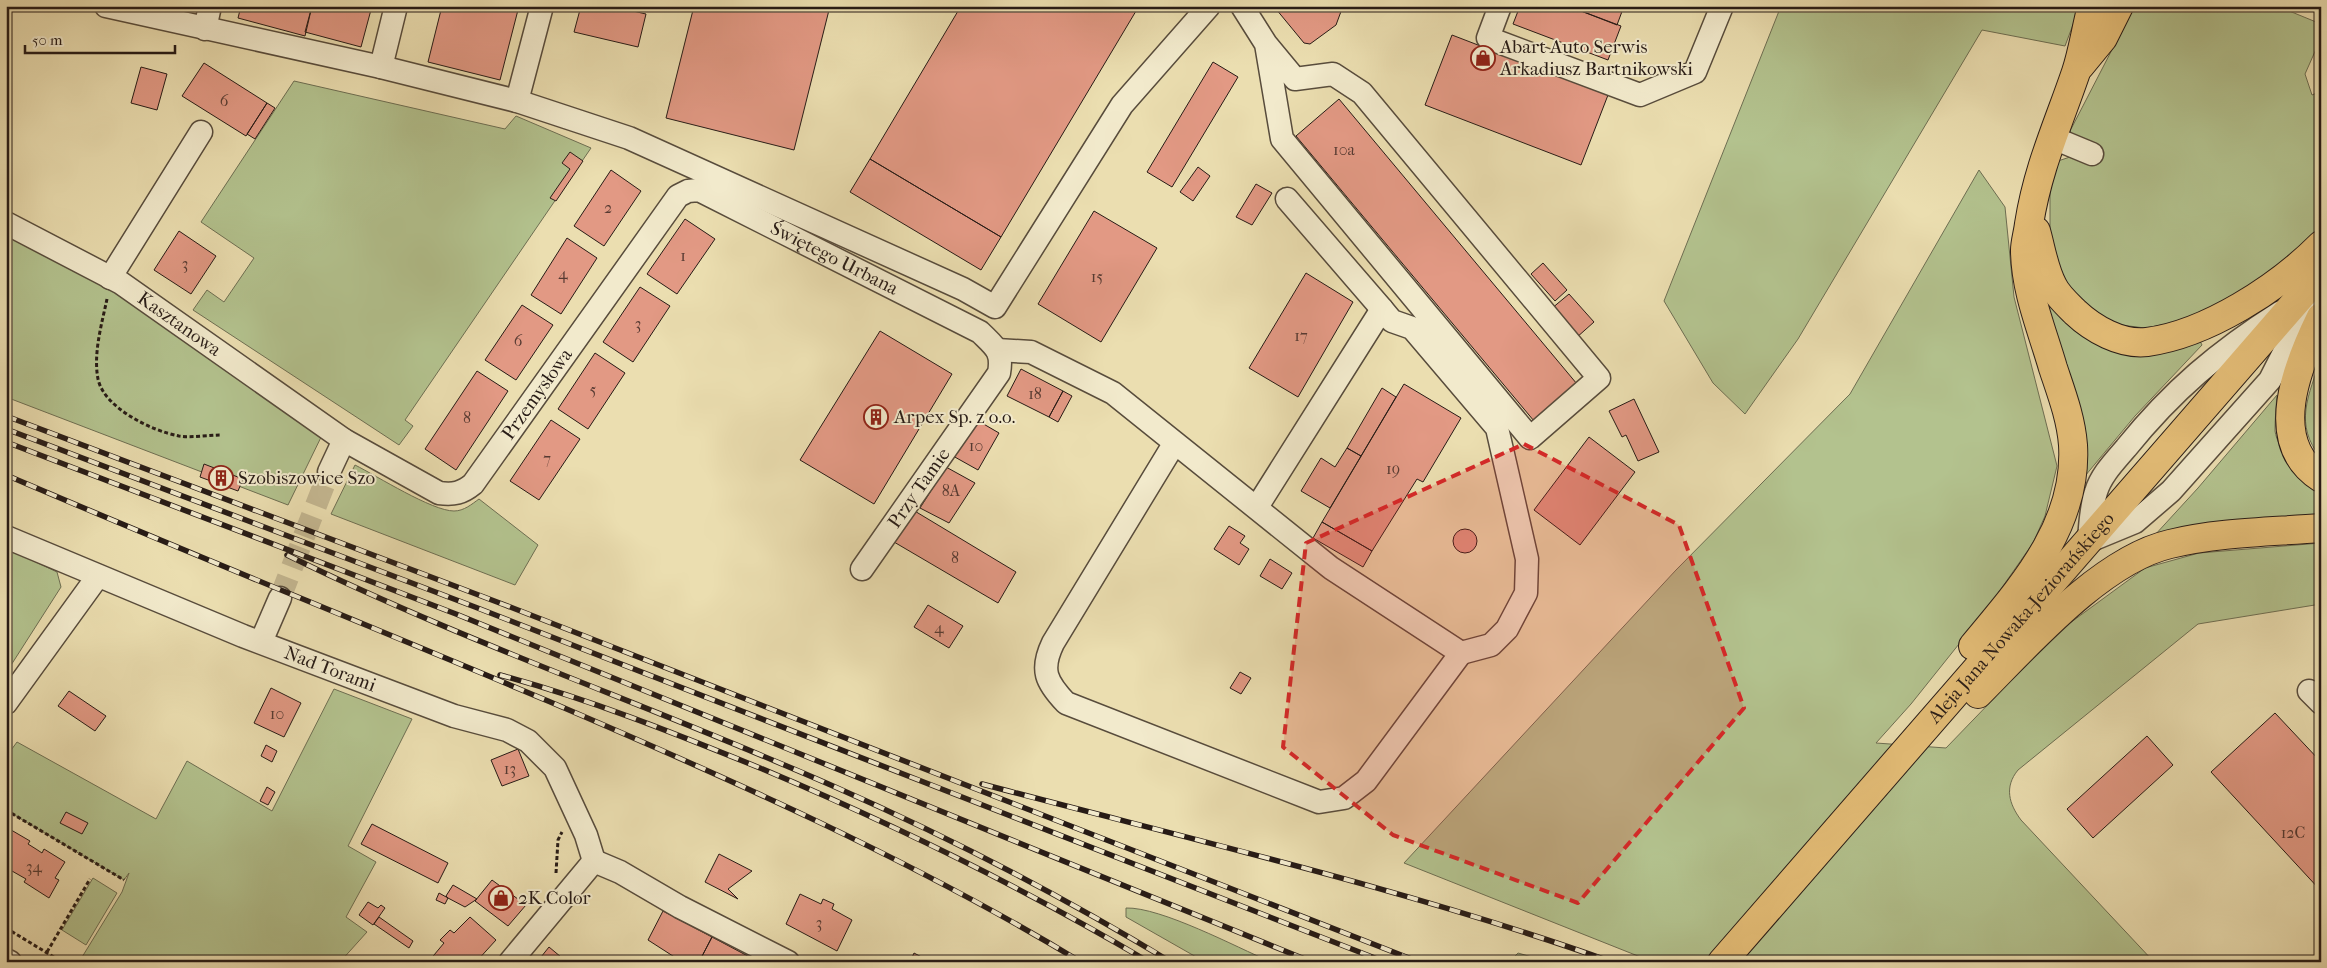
<svg xmlns="http://www.w3.org/2000/svg" width="2327" height="968" font-family="'IM FELL French Canon',serif">
<rect width="100%" height="100%" fill="#ebdeb0"/>
<filter id="stains"><feTurbulence type="fractalNoise" baseFrequency=".004" numOctaves="4"/><feColorMatrix values="0 0 0 0 .2 0 0 0 0 .09 0 0 0 0 .02 0 0 0 .5 -.17"/></filter>
<radialGradient id="worn" r=".72"><stop offset=".6" stop-color="#630" stop-opacity="0"/><stop offset="1" stop-color="#630" stop-opacity=".3"/></radialGradient>
<!-- green -->
<path fill="#b3c28e" stroke="#6d6e52" d="M 1781,6 L 2080,6 L 2065,46 L 1982,30 L 1798,339 L 1745,414 L 1713,383 L 1664,301 Z
M 2137,6 L 2277,6 L 2321,24 L 2321,38 L 2305,74 L 2312,95 L 2321,91 L 2321,230 L 2255,286 L 2214,306 L 2178,322 L 2145,328 L 2121,325 L 2096,313 L 2075,298 L 2062,280 L 2050,244 L 2050,177 L 2058,161 L 2070,157 L 2093,165 L 2070,131 L 2132,11 Z
M 294,81 L 505,129 L 516,116 L 591,148 L 405,420 L 413,426 L 399,445 L 193,310 L 207,290 L 224,302 L 254,258 L 201,222 Z
M 1979,170 L 2005,207 L 2014,297 L 2057,466 L 2045,516 L 2033,543 L 1987,609 L 1911,704 L 1876,743 L 1946,748 L 2059,631 L 2145,568 L 2199,553 L 2321,543 L 2321,604 L 2198,624 L 2018,770 C 2004,787 2009,804 2021,820 L 2154,962 L 1653,962 L 1404,863 L 1676,570 L 1850,394 Z
M 6,223 L 326,427 L 288,505 L 6,397 Z
M 2049,302 L 2073,329 L 2103,346 L 2200,341 L 2202,345 L 2135,416 L 2085,476 L 2043,304 Z
M 2321,358 L 2321,458 C 2293,424 2309,395 2321,358 Z
M 2277,395 C 2276,407 2275,419 2275,431 C 2277,448 2304,486 2321,492 L 2321,517 L 2154,536 L 2198,488 Z
M 355,465 C 377,476 432,511 454,511 C 464,511 472,504 479,499 L 538,545 L 515,585 L 331,514 Z
M 6,548 L 57,572 L 61,587 L 6,673 Z
M 334,689 L 412,719 L 348,846 L 376,862 L 346,917 L 367,932 L 340,962 L 79,962 L 122,892 L 129,873 L 124,880 L 6,810 L 6,757 L 17,742 L 156,819 L 187,761 L 272,811 Z
M 93,878 L 117,893 L 86,945 L 62,930 Z
M 1126,908 C 1161,907 1236,947 1271,962 L 1205,962 L 1126,917 Z
M 1518,953 L 1549,962 L 1509,962 Z"/>
<!-- building -->
<path fill="#e29984" stroke="#271b16" d="M 241,6 L 312,6 L 305,36 L 238,18 Z
M 312,6 L 372,6 L 361,47 L 305,32 Z
M 442,6 L 519,6 L 500,80 L 428,62 Z
M 581,6 L 611,6 L 646,14 L 638,47 L 574,32 Z
M 694,6 L 830,6 L 794,150 L 666,118 Z
M 961,6 L 1139,6 L 1001,237 L 870,159 Z
M 1277,6 L 1343,6 L 1336,25 L 1310,44 L 1304,43 L 1276,9 Z
M 1520,6 L 1568,6 L 1621,26 L 1608,60 L 1513,24 Z
M 1568,6 L 1624,6 L 1617,25 Z
M 1452,35 L 1608,95 L 1581,165 L 1425,105 Z
M 1213,62 L 1238,77 L 1172,187 L 1147,172 Z
M 204,63 L 267,103 L 246,136 L 182,96 Z
M 141,67 L 167,74 L 157,110 L 131,103 Z
M 1339,99 L 1577,384 L 1534,421 L 1296,136 Z
M 267,103 L 275,108 L 255,139 L 247,134 Z
M 570,152 L 583,161 L 556,201 L 550,198 L 570,169 L 562,163 Z
M 870,159 L 1001,237 L 981,270 L 850,192 Z
M 1198,167 L 1210,176 L 1193,201 L 1180,192 Z
M 611,170 L 641,191 L 604,246 L 574,226 Z
M 1256,184 L 1272,193 L 1252,225 L 1236,217 Z
M 1094,211 L 1157,248 L 1101,342 L 1038,304 Z
M 685,219 L 715,239 L 677,294 L 647,274 Z
M 179,231 L 216,256 L 191,294 L 154,270 Z
M 567,238 L 597,258 L 561,314 L 531,295 Z
M 1543,263 L 1567,290 L 1555,301 L 1531,274 Z
M 1306,273 L 1353,302 L 1298,397 L 1249,368 Z
M 640,287 L 670,306 L 633,362 L 603,342 Z
M 1569,294 L 1594,322 L 1576,338 L 1551,309 Z
M 522,305 L 553,325 L 516,380 L 485,360 Z
M 880,331 L 952,374 L 874,504 L 800,460 Z
M 595,353 L 625,373 L 588,429 L 558,409 Z
M 1021,369 L 1063,391 L 1049,417 L 1007,396 Z
M 477,371 L 508,391 L 456,470 L 425,449 Z
M 1404,384 L 1461,418 L 1423,482 L 1417,479 L 1372,551 L 1322,522 Z
M 1382,388 L 1396,397 L 1361,456 L 1347,448 Z
M 1063,391 L 1072,396 L 1058,422 L 1049,417 Z
M 1634,399 L 1659,452 L 1638,461 L 1626,435 L 1622,437 L 1609,411 Z
M 975,419 L 999,433 L 978,470 L 953,456 Z
M 551,420 L 580,439 L 539,500 L 510,481 Z
M 1589,437 L 1635,472 L 1580,545 L 1534,510 Z
M 1347,448 L 1361,456 L 1330,508 L 1301,491 L 1321,458 L 1335,467 Z
M 204,464 L 243,479 L 238,491 L 200,477 Z
M 946,467 L 975,483 L 949,523 L 920,508 Z
M 913,510 L 1016,572 L 998,603 L 894,542 Z
M 1322,522 L 1372,551 L 1363,567 L 1313,538 Z
M 1229,526 L 1245,536 L 1240,543 L 1249,549 L 1239,565 L 1214,549 Z
M1453 541a12 12 0 1 1 24 0a12 12 0 1 1-24 0Z
M 1270,559 L 1292,573 L 1282,589 L 1260,576 Z
M 928,605 L 963,626 L 949,648 L 914,627 Z
M 1240,672 L 1251,678 L 1241,694 L 1230,688 Z
M 271,688 L 301,703 L 284,737 L 254,723 Z
M 69,691 L 106,716 L 95,731 L 58,706 Z
M 2275,713 L 2321,762 L 2321,891 L 2211,772 Z
M 2147,736 L 2173,765 L 2093,838 L 2067,809 Z
M 266,745 L 277,751 L 272,762 L 261,756 Z
M 518,749 L 529,776 L 502,786 L 491,760 Z
M 267,787 L 275,792 L 268,805 L 260,801 Z
M 66,812 L 88,823 L 82,834 L 60,823 Z
M 372,824 L 448,863 L 438,883 L 361,844 Z
M 6,827 L 30,841 L 28,844 L 36,849 L 42,853 L 44,849 L 65,862 L 55,878 L 59,880 L 49,898 L 24,882 L 26,879 L 12,871 L 10,874 L 6,872 Z
M 719,854 L 752,871 L 728,889 L 738,899 L 705,882 Z
M 492,880 L 526,905 L 508,926 L 475,901 Z
M 453,885 L 477,899 L 465,907 L 448,898 L 446,896 Z
M 439,893 L 448,898 L 445,904 L 436,900 Z
M 800,894 L 821,904 L 823,899 L 834,904 L 832,909 L 852,920 L 837,951 L 786,924 Z
M 368,902 L 378,908 L 381,905 L 385,908 L 373,925 L 359,915 Z
M 663,911 L 712,937 L 699,962 L 686,962 L 676,958 L 648,940 Z
M 379,917 L 413,941 L 409,948 L 374,924 Z
M 470,917 L 496,940 L 476,962 L 430,962 L 429,961 L 444,943 L 440,940 L 450,930 L 454,933 Z
M 712,937 L 759,962 L 699,962 Z
M 549,947 L 567,962 L 537,962 Z
M 914,953 L 931,962 L 910,962 Z"/>
<g fill="none" stroke-linecap="round" stroke-linejoin="round">
<!-- minor-tunnel -->
<path stroke="#c4b791" stroke-width="22" stroke-dasharray="22 11" stroke-linecap="butt" d="M 280,598 L 329,472"/>
<defs>
<g id="minor">
<path d="M 106,6 L 381,67 L 517,101 L 629,138 L 963,289 L 995,307 L 1122,105 L 1209,6"/>
<path d="M 1242,6 L 1266,44 L 1282,139 L 1530,438 L 1599,378 L 1362,93 L 1333,74 L 1295,79 L 1266,44"/>
<path d="M 1500,6 L 1488,38 L 1640,95 L 1695,72 L 1722,6"/>
<path d="M 205,29 L 210,6"/>
<path d="M 381,67 L 396,6"/>
<path d="M 517,101 L 542,6"/>
<path d="M 2051,137 L 2092,154"/>
<path d="M 1287,199 L 1382,309"/>
<path id="s1" d="M 6,223 L 121,283 L 344,440 L 439,493 C 454,495 462,493 473,484 L 678,196 L 688,191 L 699,190 L 980,332 C 995,347 1003,351 999,373 L 862,569"/>
<path d="M 110,278 L 201,132"/>
<path d="M 2281,312 C 2219,351 2172,391 2126,448 C 2115,461 2101,475 2096,492 C 2091,507 2090,525 2089,541 L 2135,522 L 2171,491 L 2270,380 L 2297,327 L 2311,288"/>
<path d="M 997,350 L 1031,352 L 1113,393 L 1331,568 L 1461,653 L 1366,781 L 1344,798 L 1319,802 L 1066,703 C 1046,682 1040,670 1053,643 L 1174,444"/>
<path d="M 329,472 L 344,440"/>
<path d="M 1257,507 L 1382,309 L 1392,321 L 1412,328 L 1497,428 L 1527,559 L 1526,593 L 1507,629 L 1491,645 L 1461,653"/>
<path id="s2" d="M 6,537 L 243,636 L 454,716 L 507,730 L 528,741 L 555,768 L 586,835 L 594,861"/>
<path d="M 261,642 L 280,598"/>
<path d="M 2309,691 L 2321,703"/>
<path d="M 6,703 L 98,576"/>
<path d="M 594,861 L 620,872 L 680,907 L 788,962"/>
<path d="M 6,960 L 10,962"/>
<path d="M 510,962 L 594,861"/>
</g>
<g id="major">
<path d="M 2080,66 L 2103,38 L 2119,6"/>
<path d="M 2036,231 C 2041,248 2044,270 2053,286 C 2057,295 2068,305 2075,312 C 2093,329 2121,345 2147,342 C 2207,334 2278,288 2321,245"/>
<path d="M 2321,317 C 2298,364 2265,442 2321,478"/>
<path d="M 1973,646 C 2021,588 2078,526 2073,445 C 2071,418 2061,392 2053,368 C 2042,330 2025,290 2025,250 C 2025,242 2028,233 2029,224 C 2038,167 2058,125 2076,72 C 2083,51 2086,28 2092,6"/>
<path d="M 1978,694 C 2028,644 2101,560 2170,544 C 2219,532 2271,532 2321,528"/>
<path id="s3" d="M 1722,962 L 2321,273"/>
</g>
</defs>
<!-- minor casing -->
<use href="#minor" stroke="#584c3c" stroke-width="25"/>
<!-- major casing -->
<use href="#major" stroke="#271b16" stroke-width="30"/>
<!-- path -->
<path stroke="#271b16" stroke-width="3" stroke-dasharray="4 2.5" stroke-linecap="butt" d="M 107,299 C 102,323 93,353 98,379 C 104,408 152,431 179,436 C 192,438 208,435 221,435
M 6,810 L 124,880
M 556,873 L 558,840 L 562,832
M 6,928 L 62,962
M 47,952 L 90,879"/>
<!-- minor -->
<use href="#minor" stroke="#f2eacc" stroke-width="22"/>
<!-- major -->
<use href="#major" stroke="#e6bf78" stroke-width="28"/>
<defs>
<path id="rail" d="M 6,416 L 505,605 L 1419,962
M 6,429 L 475,607 L 1385,962
M 6,442 L 456,614 L 1312,962
M 6,475 C 186,552 368,625 548,701 C 730,779 911,859 1081,962
M 287,555 C 464,642 652,706 833,786 C 949,837 1062,896 1171,962
M 500,675 C 589,699 674,733 760,768 C 893,824 1024,888 1149,962
M 982,784 C 1193,840 1407,889 1612,962"/>
</defs>
<!-- rail casing -->
<use href="#rail" stroke="#271b16" stroke-width="5.5"/>
<!-- rail -->
<use href="#rail" stroke="#f2eacc" stroke-width="4" stroke-dasharray="11" stroke-linecap="butt"/>
</g>
<!-- marked area -->
<path fill="#d62828" fill-opacity="0.2" stroke="#d62828" stroke-width="4" stroke-dasharray="10 6" stroke-linejoin="round" d="M 1524,444 L 1679,525 L 1744,708 L 1578,903 L 1393,835 L 1283,747 L 1306,543 Z"/>
<!-- icons -->
<defs>
<symbol id="shop-ring" viewBox="-11 -11 22 22"><circle r="9.5" fill="#f2eacc" stroke="#8f2418" stroke-width="1.5"/><path d="M-5-2.5h2.3a2.7 3.5 0 0 1 5.4 0H5L5.5 6h-11ZM-1.5-2.5h3a1.5 2.3 0 0 0-3 0Z" fill="#8f2418"/></symbol>
<symbol id="building-ring" viewBox="-11 -11 22 22"><circle r="9.5" fill="#f2eacc" stroke="#8f2418" stroke-width="1.5"/><path d="M-4-6H4V6H1V3H-1V6H-4ZM-2.5-4.3h1.7v1.8h-1.7ZM.8-4.3h1.7v1.8H.8ZM-2.5-1h1.7V.8h-1.7ZM.8-1h1.7V.8H.8Z" fill="#8f2418"/></symbol>
</defs>
<g fill-rule="evenodd">
<use href="#shop-ring" x="1469" y="44" width="28" height="28"/>
<use href="#building-ring" x="862" y="403" width="28" height="28"/>
<use href="#building-ring" x="207" y="464" width="28" height="28"/>
<use href="#shop-ring" x="487" y="884" width="28" height="28"/>
</g>
<g text-anchor="middle" dominant-baseline="central" stroke-width="4" stroke-linejoin="round" paint-order="stroke">
<!-- number labels -->
<g font-size="16" fill="#563a32">
<text x="224" y="100">6</text>
<text x="1344" y="149">10a</text>
<text x="608" y="207">2</text>
<text x="683" y="255">1</text>
<text x="185" y="263">3</text>
<text x="563" y="273">4</text>
<text x="1097" y="276">15</text>
<text x="638" y="323">3</text>
<text x="1301" y="335">17</text>
<text x="518" y="340">6</text>
<text x="593" y="389">5</text>
<text x="1035" y="393">18</text>
<text x="467" y="417">8</text>
<text x="976" y="445">10</text>
<text x="547" y="458">7</text>
<text x="1393" y="468">19</text>
<text x="951" y="490">8A</text>
<text x="955" y="557">8</text>
<text x="939" y="627">4</text>
<text x="277" y="713">10</text>
<text x="510" y="768">13</text>
<text x="2293" y="832">12C</text>
<text x="34" y="866">34</text>
<text x="819" y="922">3</text>
</g>
<!-- poi labels -->
<g font-size="19" fill="#271b16" stroke="#f2eacc" text-anchor="start">
<text x="1500" y="47">Abart Auto Serwis<tspan x="1500" dy="22">Arkadiusz Bartnikowski</tspan></text>
<text x="894" y="417">Arpex Sp. z o.o.</text>
<text x="238" y="478">Szobiszowice Szo</text>
<text x="518" y="898">2K Color</text>
</g>
<!-- street labels -->
<g font-size="19" fill="#271b16" stroke="#f2eacc">
<text stroke="none"><textPath href="#s1" startOffset="1075">Świętego Urbana</textPath></text>
<text stroke="none"><textPath href="#s1" startOffset="201">Kasztanowa</textPath></text>
<text stroke="none"><textPath href="#s1" startOffset="658">Przemysłowa</textPath></text>
<text transform="translate(919 488) rotate(-55)">Przy Tamie</text>
<text stroke="none"><textPath href="#s3" startOffset="456">Aleja Jana Nowaka-Jeziorańskiego</textPath></text>
<text stroke="none"><textPath href="#s2" startOffset="350">Nad Torami</textPath></text>
</g>
</g>
<!-- margin -->
<rect width="2327" height="968" fill="none" stroke="#ebdeb0" stroke-width="25"/>
<rect x="8" y="8" width="2312" height="953" fill="none" stroke="#271b16" stroke-width="2.5"/>
<rect x="12" y="12" width="2302" height="943" fill="none" stroke="#271b16"/>
<!-- scale -->
<path d="M25 45v8h150v-8" fill="none" stroke="#271b16" stroke-width="2.5"/>
<text x="32" y="45" font-size="15" fill="#271b16" stroke="#f2eacc" stroke-width="4" paint-order="stroke">50 m</text>
<rect width="100%" height="100%" filter="url(#stains)"/>
<rect width="100%" height="100%" fill="url(#worn)"/>
</svg>
